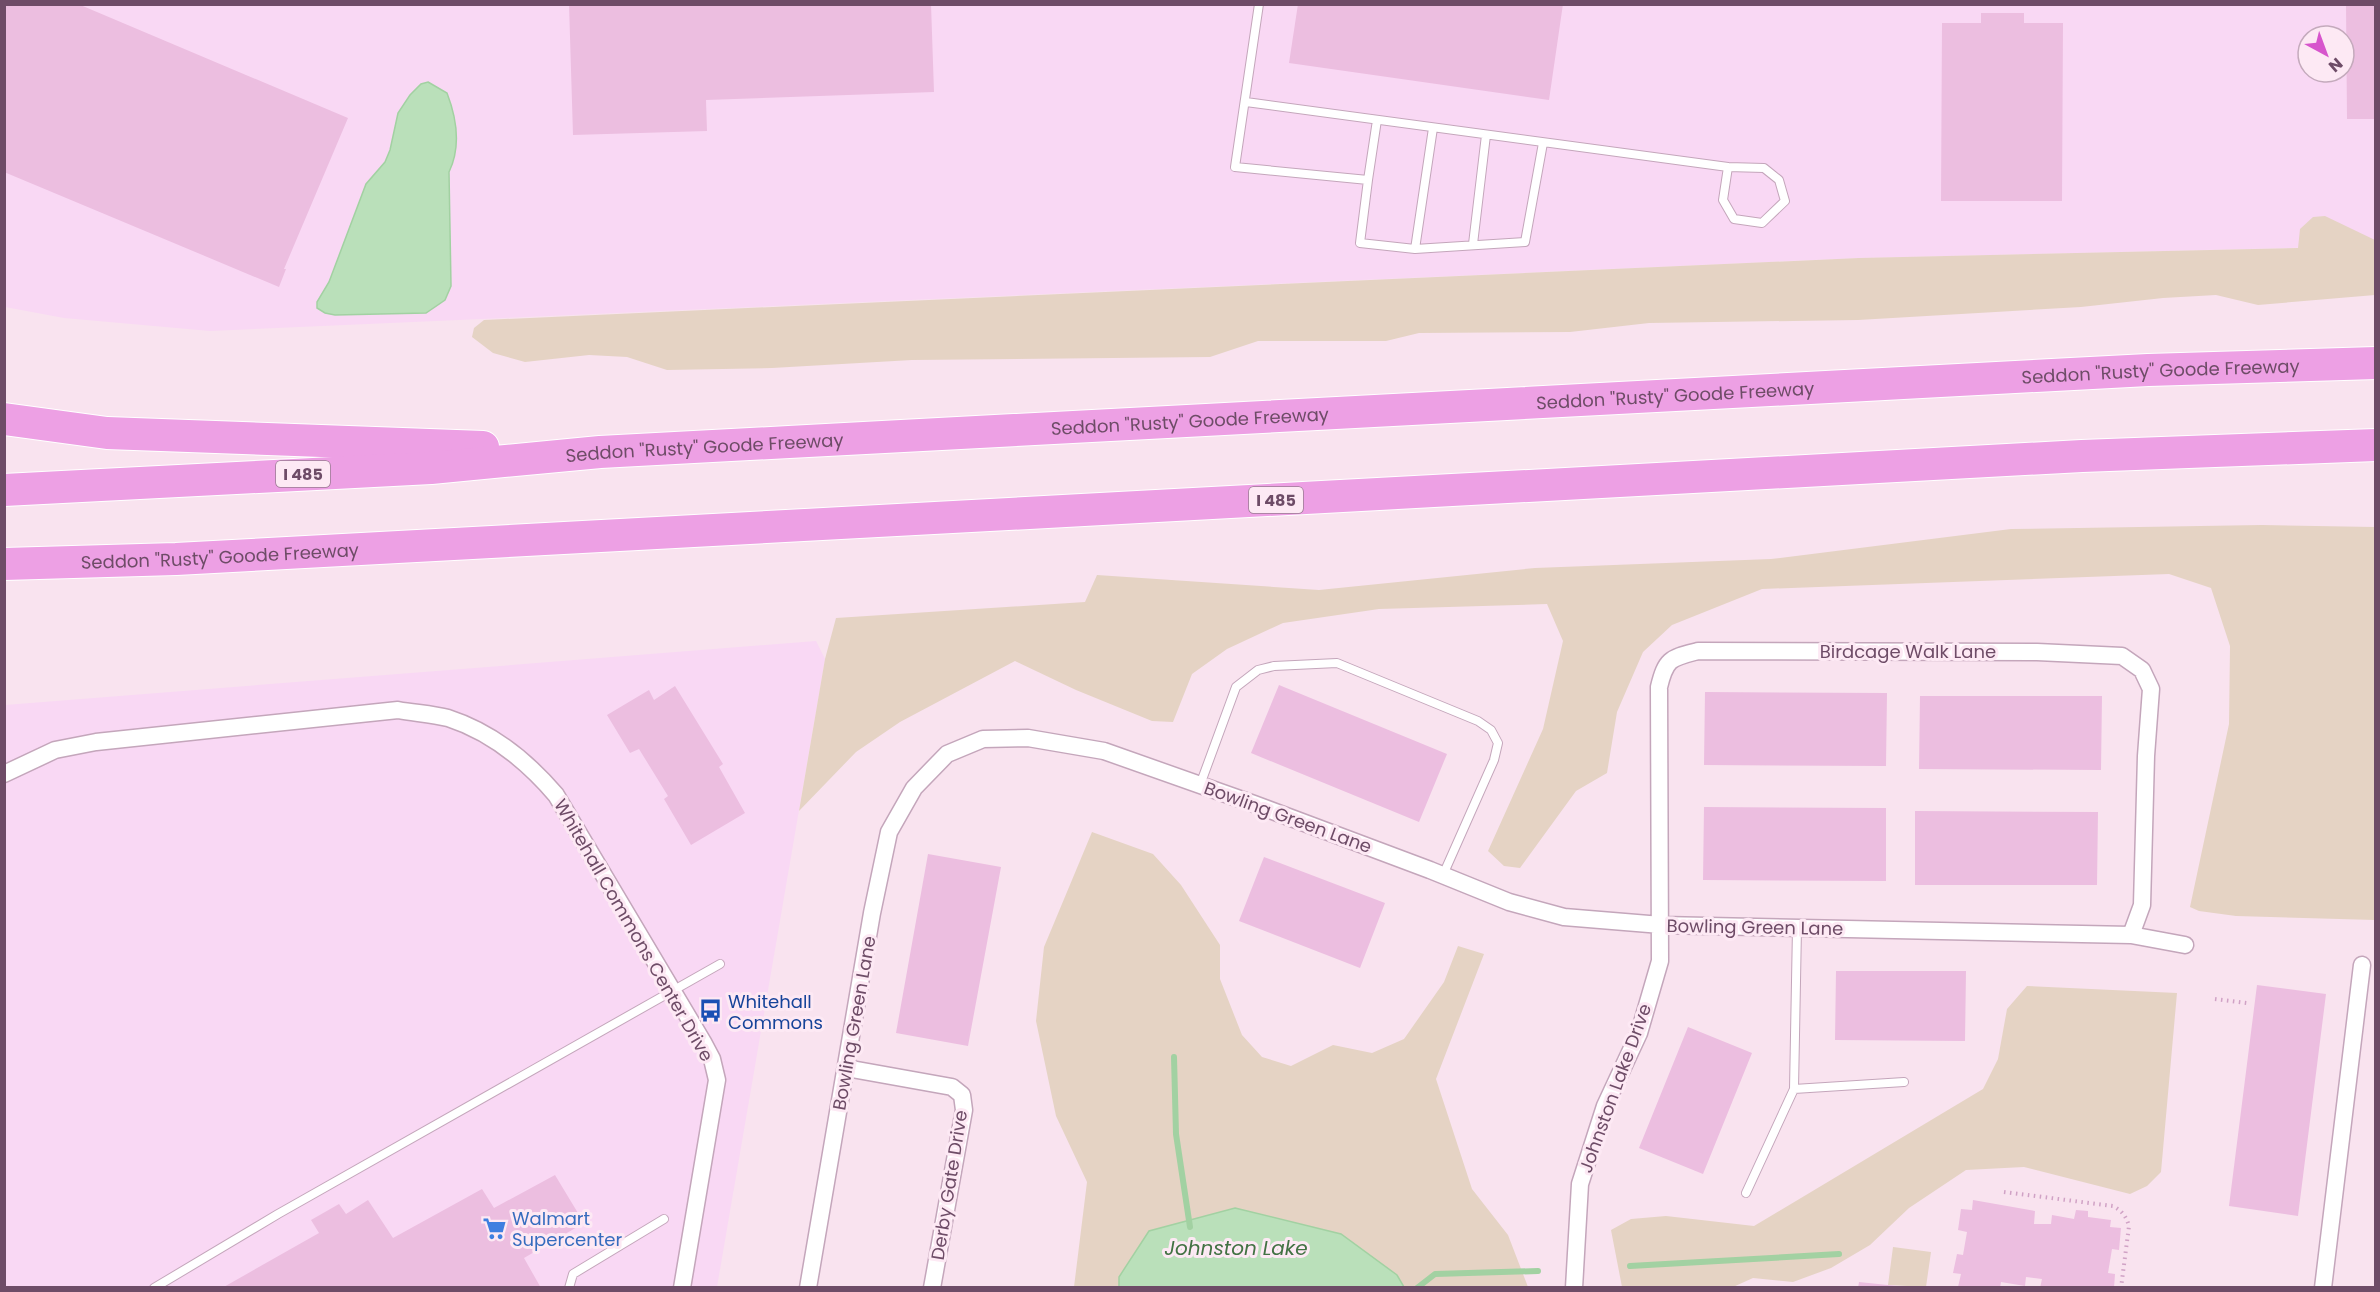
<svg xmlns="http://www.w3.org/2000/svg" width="2380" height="1292" font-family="Poppins,sans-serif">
<rect width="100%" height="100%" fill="#f9e3ef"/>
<!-- commercial -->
<path fill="#f9d8f4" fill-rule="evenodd" d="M 4,5 L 2375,5 L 2375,246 L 1859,258 L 210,331 L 64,318 L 5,307 ZM 2308,36 L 2344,36 L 2344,72 L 2308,72 Z
M 816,641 L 825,659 L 717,1287 L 5,1288 L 5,705 Z"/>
<!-- green -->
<path fill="#e5d3c4" d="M 2325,216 L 2375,240 L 2375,295 L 2258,305 L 2216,295 L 2163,298 L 2081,307 L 1858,320 L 1649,323 L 1570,332 L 1419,333 L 1386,341 L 1258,341 L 1210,357 L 912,360 L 772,368 L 667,370 L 627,357 L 589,355 L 525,362 L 493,353 L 472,337 L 474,328 L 484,320 L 1859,258 L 2298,248 L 2300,229 L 2313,217 Z
M 2262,525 L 2375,527 L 2375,920 L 2236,916 L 2199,911 L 2190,907 L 2229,724 L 2230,646 L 2211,588 L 2169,574 L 1762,589 L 1672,625 L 1643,652 L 1617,712 L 1607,773 L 1576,791 L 1520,868 L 1504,866 L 1488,851 L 1543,729 L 1563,641 L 1547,604 L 1379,609 L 1283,623 L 1227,649 L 1192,674 L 1173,722 L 1152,721 L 1076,690 L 1015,661 L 900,722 L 856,752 L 799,811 L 825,659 L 836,618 L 1085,602 L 1097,575 L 1319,590 L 1535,568 L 1771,559 L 2011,529 Z
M 1092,832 L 1153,854 L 1181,885 L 1220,945 L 1220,979 L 1242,1035 L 1262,1057 L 1291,1066 L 1333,1045 L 1372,1053 L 1404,1039 L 1444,982 L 1458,946 L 1484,954 L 1436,1079 L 1472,1189 L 1508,1235 L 1528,1287 L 1404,1287 L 1397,1275 L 1119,1277 L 1119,1287 L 1074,1287 L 1087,1182 L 1056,1116 L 1036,1021 L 1044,947 Z
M 2027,986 L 2177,993 L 2161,1172 L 2147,1186 L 2130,1194 L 2024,1167 L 1966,1170 L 1909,1208 L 1870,1245 L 1831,1268 L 1793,1282 L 1753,1278 L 1733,1287 L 1622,1287 L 1611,1230 L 1631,1219 L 1666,1216 L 1754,1226 L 1983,1089 L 1998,1059 L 2007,1009 Z
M 1893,1247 L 1931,1252 L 1926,1287 L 1888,1285 Z"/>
<!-- water -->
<path fill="#bae0ba" stroke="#a2d1a2" stroke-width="1.5" d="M 428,82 L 447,93 C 457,119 461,147 449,172 L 451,286 L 445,300 L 426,313 L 335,315 L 325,313 L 317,308 L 317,302 L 329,282 L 366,184 L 385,162 L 390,150 L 398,113 L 410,95 L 421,84 Z
M 1235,1208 L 1341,1234 L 1397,1275 L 1404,1287 L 1119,1287 L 1119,1277 L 1149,1231 Z"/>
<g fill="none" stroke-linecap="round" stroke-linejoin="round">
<!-- stream -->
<path stroke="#a2d1a2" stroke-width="6" d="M 1174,1057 L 1176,1134 L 1190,1227
M 1630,1266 L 1839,1254
M 1417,1288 L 1435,1274 L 1538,1271"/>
</g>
<!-- building -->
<path fill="#ecbee0" d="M 4,4 L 78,4 L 348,118 L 284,269 L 286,269 L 279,287 L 4,172 Z
M 569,4 L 931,4 L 934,92 L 706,100 L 707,131 L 573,135 Z
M 1298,4 L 1563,4 L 1549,100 L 1289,63 Z
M 2346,4 L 2376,4 L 2376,119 L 2347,119 Z
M 1981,13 L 2024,13 L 2024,23 L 2063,23 L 2062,201 L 1941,201 L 1942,23 L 1981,23 Z
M 1279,685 L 1447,754 L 1419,822 L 1251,753 Z
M 675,686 L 723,764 L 719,767 L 745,813 L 691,845 L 664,799 L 668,796 L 639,749 L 630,753 L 607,715 L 649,690 L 654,700 Z
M 1705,692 L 1887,693 L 1886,766 L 1704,765 Z
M 1920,696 L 2102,696 L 2101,770 L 1919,769 Z
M 1704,807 L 1886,808 L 1886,881 L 1703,880 Z
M 1915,811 L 2098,812 L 2097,885 L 1915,885 Z
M 928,854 L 1001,867 L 968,1046 L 896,1033 Z
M 1264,857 L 1385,903 L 1360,968 L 1239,921 Z
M 1836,971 L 1966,971 L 1965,1041 L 1835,1040 Z
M 2257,985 L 2326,994 L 2298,1216 L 2229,1206 Z
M 1688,1027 L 1752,1053 L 1703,1174 L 1639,1148 Z
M 555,1175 L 584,1223 L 524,1258 L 541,1288 L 222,1288 L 319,1233 L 311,1220 L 339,1204 L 346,1214 L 368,1200 L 393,1238 L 482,1189 L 494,1208 Z
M 1973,1200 L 2035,1211 L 2034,1224 L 2051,1224 L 2052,1215 L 2074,1219 L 2076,1210 L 2088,1211 L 2088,1217 L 2111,1220 L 2110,1227 L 2121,1228 L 2119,1250 L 2112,1249 L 2108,1273 L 2115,1274 L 2114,1288 L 2040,1288 L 2042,1279 L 2026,1277 L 2025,1286 L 2001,1282 L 2000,1288 L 1958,1287 L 1961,1274 L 1953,1273 L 1957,1254 L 1963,1255 L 1967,1232 L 1958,1230 L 1961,1209 L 1972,1210 Z
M 1859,1282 L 1897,1286 L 1897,1288 L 1858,1288 Z"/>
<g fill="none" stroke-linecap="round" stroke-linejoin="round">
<defs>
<path id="lane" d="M 1259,4 L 1235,167 L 1368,180 L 1360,243 L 1415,249 L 1525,242 L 1543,143
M 1246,102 L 1728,167 L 1764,168 L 1779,180 L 1785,201 L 1762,223 L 1734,219 L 1723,200 L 1728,167
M 1368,180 L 1377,120
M 1473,244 L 1486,135
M 1415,249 L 1433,128
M 1200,785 L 1236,687 L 1258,670 L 1274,666 L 1337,663 L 1478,721 L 1491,730 L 1498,743 L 1494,760 L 1443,875
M 1794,1089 L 1904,1082
M 1746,1193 L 1794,1089 L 1797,928
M 154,1288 L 278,1214 L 720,964
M 569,1288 L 573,1274 L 664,1219"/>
<path id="street" d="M 4,774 L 55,750 L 96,742 L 398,710 C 414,713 432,714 448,718 C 491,732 527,761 556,795 L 703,1042 L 712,1059 L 717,1080 L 682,1288
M 846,1068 L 952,1087 L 962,1095 L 964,1110 L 932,1288
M 808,1288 L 872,913 L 889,832 L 914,788 L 947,754 L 983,739 L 1028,738 L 1104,751 L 1254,804 L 1430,870 L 1509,902 L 1564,917 L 1661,925 L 2131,935 L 2185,945
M 1574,1288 L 1580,1184 L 1605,1106 L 1639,1033 L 1660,961 L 1659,687 C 1666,658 1671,658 1698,651 L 2037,652 L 2122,656 L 2142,670 L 2151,689 L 2146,756 L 2142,905 L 2131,935
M 2323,1288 L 2362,965"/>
<g id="highway">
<path d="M 4,419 L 107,433 L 483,447"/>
<path id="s1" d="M 4,490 L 431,468 L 600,452 L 789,442 L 2148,370 L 2376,363"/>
<path id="s2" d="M 4,564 L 176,559 L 2082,456 L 2376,445"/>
</g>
</defs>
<!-- lane casing -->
<use href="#lane" stroke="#c4a6bb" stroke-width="10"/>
<!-- street casing -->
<use href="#street" stroke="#c4a6bb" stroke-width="19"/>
<!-- highway casing -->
<use href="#highway" stroke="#fff" stroke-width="34"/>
<!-- path -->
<path stroke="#d0a2c5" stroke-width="4" stroke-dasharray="1.5 4.5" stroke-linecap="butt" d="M 2215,999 L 2247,1003
M 2004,1192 L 2113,1206 C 2122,1211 2126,1216 2129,1226 L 2121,1288"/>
<!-- lane -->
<use href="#lane" stroke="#fff" stroke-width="8"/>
<!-- street -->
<use href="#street" stroke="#fff" stroke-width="16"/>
<!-- highway -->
<use href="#highway" stroke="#eda0e4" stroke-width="32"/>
</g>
<!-- icons -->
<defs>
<symbol id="bus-bare" viewBox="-9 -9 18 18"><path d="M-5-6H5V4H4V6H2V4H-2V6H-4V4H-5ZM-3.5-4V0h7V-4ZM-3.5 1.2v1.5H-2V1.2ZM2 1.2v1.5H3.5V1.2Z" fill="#1a4fb4" stroke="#fde9f4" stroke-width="2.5" paint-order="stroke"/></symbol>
<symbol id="supermarket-bare" viewBox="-9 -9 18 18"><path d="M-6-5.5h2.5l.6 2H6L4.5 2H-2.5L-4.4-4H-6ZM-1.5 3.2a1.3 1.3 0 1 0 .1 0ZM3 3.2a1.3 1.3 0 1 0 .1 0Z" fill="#3f7fe0" stroke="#fde9f4" stroke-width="2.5" paint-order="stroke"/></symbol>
</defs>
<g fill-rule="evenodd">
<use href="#bus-bare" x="694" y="994" width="33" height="33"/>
<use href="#supermarket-bare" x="478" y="1212" width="33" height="33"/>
</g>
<g text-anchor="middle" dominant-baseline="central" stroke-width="6" stroke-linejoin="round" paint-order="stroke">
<!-- shield labels -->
<g fill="#fde9f4" stroke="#997b91" stroke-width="1.5">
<rect x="276" y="461" width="54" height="26" rx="4.5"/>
<rect x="1249" y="487" width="54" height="26" rx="4.5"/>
</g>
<g font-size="16" font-weight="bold" fill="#6e4c67">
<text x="303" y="474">I 485</text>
<text x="1276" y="500">I 485</text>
</g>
<!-- street labels -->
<g font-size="18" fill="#6e4c67" stroke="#fde9f4">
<text stroke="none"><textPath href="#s1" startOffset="2160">Seddon "Rusty" Goode Freeway</textPath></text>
<text stroke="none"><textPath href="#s1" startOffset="1674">Seddon "Rusty" Goode Freeway</textPath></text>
<text stroke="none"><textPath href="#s1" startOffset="1188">Seddon "Rusty" Goode Freeway</textPath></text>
<text stroke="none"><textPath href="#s1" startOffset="702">Seddon "Rusty" Goode Freeway</textPath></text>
<text stroke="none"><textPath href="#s2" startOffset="216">Seddon "Rusty" Goode Freeway</textPath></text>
<text x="1908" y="651">Birdcage Walk Lane</text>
<text transform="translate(1288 817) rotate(20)">Bowling Green Lane</text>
<text transform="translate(1755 927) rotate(1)">Bowling Green Lane</text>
<text transform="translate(634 930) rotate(60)">Whitehall Commons Center Drive</text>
<text transform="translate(854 1023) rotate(-80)">Bowling Green Lane</text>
<text transform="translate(1615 1088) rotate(-70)">Johnston Lake Drive</text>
<text transform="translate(949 1185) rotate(-81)">Derby Gate Drive</text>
</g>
<!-- transit labels -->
<g font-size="18" fill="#164399" stroke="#fde9f4" text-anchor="start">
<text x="728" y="1001">Whitehall<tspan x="728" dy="21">Commons</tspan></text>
</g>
<!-- shop labels -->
<g font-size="18" fill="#366cbe" stroke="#fde9f4" text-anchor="start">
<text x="512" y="1218">Walmart<tspan x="512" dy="21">Supercenter</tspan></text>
</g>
<!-- water labels -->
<g font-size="20" font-style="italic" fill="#427243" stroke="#fde9f4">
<text x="1236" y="1248">Johnston Lake</text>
</g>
</g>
<!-- border -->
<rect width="2380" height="1292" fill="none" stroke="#6e4c67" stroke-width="12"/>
<!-- north arrow -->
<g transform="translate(2326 54) rotate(139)"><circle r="28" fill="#fde9f4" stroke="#c4aabc" stroke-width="1.5"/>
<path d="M0-4.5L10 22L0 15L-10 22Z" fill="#d755cc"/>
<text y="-9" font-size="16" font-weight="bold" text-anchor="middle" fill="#6e4c67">N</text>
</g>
</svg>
